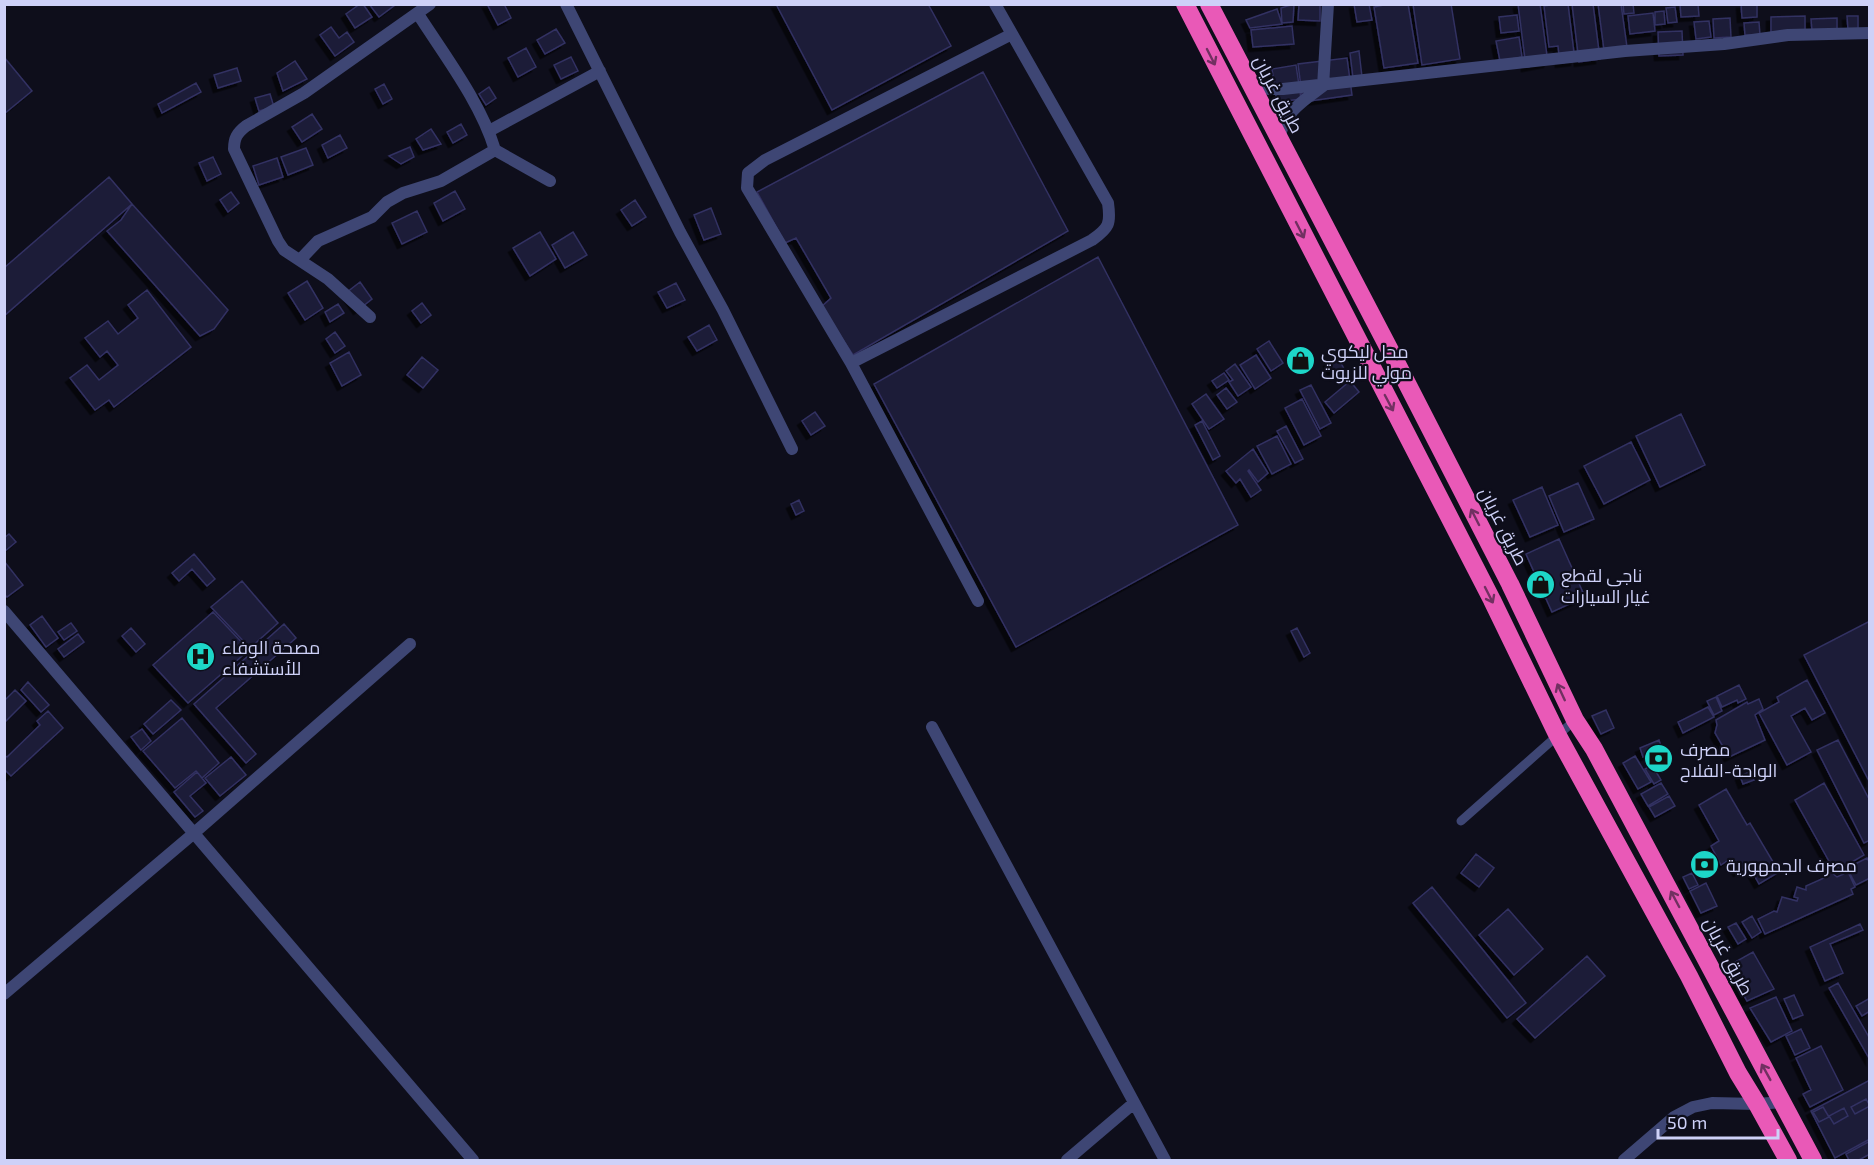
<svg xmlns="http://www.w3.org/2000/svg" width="1874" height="1165" font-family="'Exo 2',Cairo,sans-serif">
<defs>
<filter id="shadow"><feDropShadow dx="-4.5" dy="4.5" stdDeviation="0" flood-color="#0009"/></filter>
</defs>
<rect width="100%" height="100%" fill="#0e0e1b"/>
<!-- building -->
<path fill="#1d1c39" stroke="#323162" stroke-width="1.5" filter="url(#shadow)" d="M 360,4 L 363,4 L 372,17 L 355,28 L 346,14 Z
M 369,4 L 395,4 L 395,5 L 379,17 Z
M 487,4 L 504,4 L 511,18 L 498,25 Z
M 776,4 L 928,4 L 951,46 L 832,110 Z
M 1294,4 L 1293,22 L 1282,23 L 1281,8 Z
M 1299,4 L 1320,4 L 1320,21 L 1298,20 Z
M 1354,4 L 1369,4 L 1372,20 L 1357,22 Z
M 1389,4 L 1408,4 L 1418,63 L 1384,68 L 1374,7 Z
M 1413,4 L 1451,4 L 1460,59 L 1422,65 Z
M 1518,4 L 1540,4 L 1548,63 L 1526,67 Z
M 1557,4 L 1568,4 L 1575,61 L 1560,63 L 1558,46 L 1549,47 L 1544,6 Z
M 1572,4 L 1593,4 L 1600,59 L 1579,62 Z
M 1598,4 L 1621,4 L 1627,47 L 1604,50 Z
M 1623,4 L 1633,4 L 1634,13 L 1624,14 Z
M 1680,4 L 1698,4 L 1699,16 L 1681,17 Z
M 1741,4 L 1757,4 L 1757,17 L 1742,18 Z
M 1675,7 L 1677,22 L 1668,23 L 1666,8 Z
M 1277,9 L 1282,24 L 1250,28 L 1246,20 Z
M 1664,11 L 1665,24 L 1655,25 L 1655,12 Z
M 1653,13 L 1655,31 L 1630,34 L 1628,16 Z
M 1517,15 L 1519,31 L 1501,33 L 1499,17 Z
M 1805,16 L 1805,32 L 1771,32 L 1771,17 Z
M 1847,16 L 1858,16 L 1858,29 L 1848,30 Z
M 1730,18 L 1731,37 L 1714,38 L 1713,19 Z
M 1837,18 L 1837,30 L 1812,31 L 1811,19 Z
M 1709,21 L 1711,37 L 1696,39 L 1694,22 Z
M 1759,22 L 1760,35 L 1745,35 L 1744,23 Z
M 1292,26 L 1294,44 L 1253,47 L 1251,30 Z
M 331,27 L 339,38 L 347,32 L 354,42 L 335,56 L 320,35 Z
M 556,29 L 565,43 L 545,54 L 537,40 Z
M 1682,31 L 1683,55 L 1659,56 L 1658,32 Z
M 1519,37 L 1522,57 L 1500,61 L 1496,41 Z
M 526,48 L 536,67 L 518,77 L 508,58 Z
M 1359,51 L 1362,77 L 1353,78 L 1350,53 Z
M 4,57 L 32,91 L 4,114 Z
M 571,57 L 578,71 L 561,79 L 554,65 Z
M 1347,58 L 1352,95 L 1303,102 L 1298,64 Z
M 295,61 L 307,79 L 283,91 L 277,73 Z
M 1296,65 L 1301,99 L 1277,102 L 1272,69 Z
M 237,68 L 241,81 L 218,88 L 214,75 Z
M 983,72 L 1068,231 L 853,355 L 821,307 L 831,298 L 796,238 L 785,243 L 757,192 Z
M 196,83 L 201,92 L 162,113 L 158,104 Z
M 384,84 L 392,99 L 383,104 L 375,89 Z
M 489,87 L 496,98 L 486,105 L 479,94 Z
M 270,94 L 274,107 L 259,111 L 255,98 Z
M 312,114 L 322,129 L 302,142 L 292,127 Z
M 461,124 L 467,135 L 453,143 L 447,132 Z
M 431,129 L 441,144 L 423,150 L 416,139 Z
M 340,135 L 347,148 L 328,158 L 322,145 Z
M 410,147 L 414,157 L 401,164 L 389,156 Z
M 306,148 L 313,165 L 288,175 L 281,157 Z
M 213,157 L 221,174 L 207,181 L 199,163 Z
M 277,158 L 283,177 L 259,185 L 253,166 Z
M 109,177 L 132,204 L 4,316 L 4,268 Z
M 455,191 L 465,209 L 443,221 L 434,203 Z
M 231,192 L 239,203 L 228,212 L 220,200 Z
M 635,200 L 646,217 L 632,226 L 621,210 Z
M 132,204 L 228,310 L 214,329 L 200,336 L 107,231 L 121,220 Z
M 711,208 L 721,234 L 704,240 L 694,215 Z
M 417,211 L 427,232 L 402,244 L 392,223 Z
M 540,232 L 556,259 L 530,276 L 513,248 Z
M 573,232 L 587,255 L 565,268 L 552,245 Z
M 1098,257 L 1238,525 L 1016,647 L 874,384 Z
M 307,281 L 323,308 L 305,320 L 288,293 Z
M 360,282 L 372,299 L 358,310 L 346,293 Z
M 676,283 L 685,300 L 667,308 L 658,292 Z
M 147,290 L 191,347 L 114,407 L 109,400 L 95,410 L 70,378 L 87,365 L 99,380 L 118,365 L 107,351 L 100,357 L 85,338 L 108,321 L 118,334 L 138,318 L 128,305 Z
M 422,303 L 431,315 L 421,323 L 412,311 Z
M 338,304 L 344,313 L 330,322 L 325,312 Z
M 709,325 L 717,340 L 697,351 L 688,337 Z
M 335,332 L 345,346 L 335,353 L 326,339 Z
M 1269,341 L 1283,363 L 1271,371 L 1257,349 Z
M 349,352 L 361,375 L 342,386 L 330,363 Z
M 1256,355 L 1271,378 L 1255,389 L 1240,365 Z
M 422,357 L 438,370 L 423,388 L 407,375 Z
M 1338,357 L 1345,371 L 1335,376 L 1328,362 Z
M 1235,364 L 1251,387 L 1238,396 L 1229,382 L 1233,380 L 1226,371 Z
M 1224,373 L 1229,380 L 1217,388 L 1212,381 Z
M 1350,381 L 1359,392 L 1334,413 L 1325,402 Z
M 1311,385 L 1331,423 L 1320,429 L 1300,390 Z
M 1226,388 L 1237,402 L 1227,409 L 1217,395 Z
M 1206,394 L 1224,419 L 1209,429 L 1192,404 Z
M 1302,399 L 1321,436 L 1304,445 L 1285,408 Z
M 815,412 L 825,426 L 811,435 L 802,421 Z
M 1681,414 L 1705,465 L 1660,487 L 1636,436 Z
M 1202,421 L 1220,456 L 1213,460 L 1195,425 Z
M 1286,426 L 1303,459 L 1295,463 L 1277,431 Z
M 1277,436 L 1291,464 L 1272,474 L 1257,446 Z
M 1631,442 L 1650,480 L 1604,504 L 1584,466 Z
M 1253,449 L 1268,473 L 1258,482 L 1249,470 L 1248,471 L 1261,490 L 1251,497 L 1240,479 L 1236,483 L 1226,471 Z
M 1578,483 L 1594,519 L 1564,532 L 1549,496 Z
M 1542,487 L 1558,525 L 1530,537 L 1513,500 Z
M 799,500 L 804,511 L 796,515 L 791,504 Z
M 9,534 L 16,542 L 4,552 L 4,538 Z
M 1559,539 L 1585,597 L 1552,612 L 1526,554 Z
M 194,554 L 215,579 L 207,586 L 192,569 L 179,581 L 172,573 Z
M 4,561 L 23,585 L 7,597 L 4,594 Z
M 242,581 L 278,623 L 250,648 L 211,607 Z
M 213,612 L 249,650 L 188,703 L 153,665 Z
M 42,616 L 58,638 L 46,647 L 30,625 Z
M 1870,621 L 1870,783 L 1804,655 Z
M 71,623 L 77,631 L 64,640 L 58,632 Z
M 284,624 L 296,638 L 216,708 L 256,754 L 246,763 L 194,704 Z
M 131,628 L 145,644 L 136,652 L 122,636 Z
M 1297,628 L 1310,653 L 1304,657 L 1291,631 Z
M 78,634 L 84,642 L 64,657 L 58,649 Z
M 1807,680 L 1825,713 L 1812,720 L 1805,708 L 1791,716 L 1811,752 L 1787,765 L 1759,713 L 1779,702 L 1777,697 Z
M 28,682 L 49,705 L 41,712 L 21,690 Z
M 1739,685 L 1746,699 L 1738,703 L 1737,700 L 1722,707 L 1717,696 Z
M 15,690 L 26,701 L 4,723 L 4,701 Z
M 1716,697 L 1722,711 L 1714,715 L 1707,701 Z
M 1759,699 L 1763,709 L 1755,715 L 1765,740 L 1729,757 L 1715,733 L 1717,725 L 1716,720 L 1747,702 L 1748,704 Z
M 171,700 L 181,710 L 153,734 L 144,724 Z
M 1708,707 L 1714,717 L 1683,733 L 1678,722 Z
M 1606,710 L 1614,728 L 1601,734 L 1592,716 Z
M 48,711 L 63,728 L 11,776 L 4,769 L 4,755 L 7,757 L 40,725 L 37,721 Z
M 182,718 L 219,763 L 202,778 L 196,771 L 175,788 L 143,751 Z
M 142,729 L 151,741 L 141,750 L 131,737 Z
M 1659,740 L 1662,749 L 1643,757 L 1640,748 Z
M 1838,740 L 1870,801 L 1870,840 L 1864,843 L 1817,750 Z
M 1635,756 L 1651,782 L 1638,789 L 1623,763 Z
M 231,757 L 246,775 L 220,796 L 205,778 Z
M 1652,765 L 1661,780 L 1654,784 L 1645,769 Z
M 197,772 L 206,783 L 190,796 L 203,811 L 195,817 L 174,792 Z
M 1750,772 L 1754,780 L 1743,784 L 1740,776 Z
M 1661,783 L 1668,794 L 1648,806 L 1641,794 Z
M 1824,783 L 1864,855 L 1835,872 L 1795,800 Z
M 1726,789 L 1747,825 L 1750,823 L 1779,872 L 1759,884 L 1749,866 L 1738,872 L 1730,859 L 1721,865 L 1711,846 L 1719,841 L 1699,805 Z
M 1669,796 L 1675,806 L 1655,817 L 1649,807 Z
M 1476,854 L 1494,868 L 1479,887 L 1461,873 Z
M 1867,858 L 1870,863 L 1870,878 L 1856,885 L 1847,868 Z
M 1848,872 L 1855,887 L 1851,889 L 1853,894 L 1765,934 L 1758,919 L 1774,911 L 1777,912 L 1782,897 L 1797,901 L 1798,898 L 1794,897 L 1797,887 L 1806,890 L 1806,886 L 1824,878 L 1824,875 L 1832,873 L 1837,877 Z
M 1692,873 L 1698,885 L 1689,889 L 1683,877 Z
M 1706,883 L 1717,906 L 1701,913 L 1690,891 Z
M 1432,887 L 1526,1003 L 1507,1018 L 1413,903 Z
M 1508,909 L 1543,949 L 1514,975 L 1479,935 Z
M 1752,916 L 1761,932 L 1752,938 L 1742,922 Z
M 1736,923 L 1746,939 L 1738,944 L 1728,927 Z
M 1860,924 L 1863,930 L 1830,944 L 1843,973 L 1825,981 L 1810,947 Z
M 1753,952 L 1774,989 L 1747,1001 L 1728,966 Z
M 1587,956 L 1605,976 L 1535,1038 L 1517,1019 Z
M 1838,983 L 1870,1039 L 1870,1060 L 1829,988 Z
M 1794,995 L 1803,1015 L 1793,1019 L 1784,999 Z
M 1776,997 L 1792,1031 L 1771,1042 L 1750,1008 Z
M 1870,998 L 1870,1011 L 1862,1016 L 1856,1006 Z
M 1801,1029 L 1810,1048 L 1795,1055 L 1786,1036 Z
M 1821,1046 L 1843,1090 L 1810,1107 L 1803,1094 L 1811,1090 L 1796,1058 Z
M 1870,1080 L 1870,1139 L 1835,1158 L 1811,1111 Z
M 1866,1099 L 1870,1106 L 1855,1114 L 1851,1107 Z
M 1823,1107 L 1829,1117 L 1819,1122 L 1813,1112 Z
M 1844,1108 L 1848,1116 L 1834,1124 L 1829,1116 Z
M 1870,1141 L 1870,1154 L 1859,1160 L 1849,1160 L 1846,1154 Z"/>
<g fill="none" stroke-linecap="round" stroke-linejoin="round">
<!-- lane -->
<path stroke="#3e4674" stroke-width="9" d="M 1461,821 L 1575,720"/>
<!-- street -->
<path stroke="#3e4674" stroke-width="12" d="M 566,4 L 680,232 L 723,310 L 792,449
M 418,14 C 445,56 481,103 495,150 L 550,181
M 1248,82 L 1269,89 L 1283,89 L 1625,51 L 1724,44 L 1788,35 L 1870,33
M 489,131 L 600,71
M 1279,138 C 1286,110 1302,102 1323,86 L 1328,4
M 300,260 L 318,241 L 372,217 L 387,202 L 403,193 L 441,181 L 495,150
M 370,317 L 328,279 L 284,250 L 278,241 L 234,149 C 234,138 237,133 246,126 L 304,93 L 430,4
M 851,363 L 1092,240 C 1109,228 1111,224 1108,203 L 995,4
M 978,601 L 851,363 L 747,188 L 748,173 L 765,160 L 1012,34
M 4,611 L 473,1160
M 932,727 L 1165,1160
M 4,994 L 193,834 L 410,644
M 1067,1160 L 1134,1103
M 1624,1160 L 1674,1117 L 1693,1107 L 1712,1103 L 1757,1104 L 1783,1102"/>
<!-- highway -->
<path stroke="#e959b7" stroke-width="18" d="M 1185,4 L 1492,600 L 1557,734 L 1689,976 L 1738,1073 L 1757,1104 L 1788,1160
M 1209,4 L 1395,360 L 1510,584 L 1575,720 L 1594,749 L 1813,1160"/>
</g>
<!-- one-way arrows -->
<defs><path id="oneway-shaft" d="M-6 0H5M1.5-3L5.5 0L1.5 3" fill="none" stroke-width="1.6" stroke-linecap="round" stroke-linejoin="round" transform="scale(1.5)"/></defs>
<g stroke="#713061">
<use href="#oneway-shaft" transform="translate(1211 57) rotate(63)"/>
<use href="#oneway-shaft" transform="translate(1300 230) rotate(63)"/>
<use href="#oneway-shaft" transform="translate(1389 403) rotate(62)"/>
<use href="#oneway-shaft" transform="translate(1475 517) rotate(-117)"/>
<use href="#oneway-shaft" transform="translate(1489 595) rotate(63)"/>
<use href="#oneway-shaft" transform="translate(1561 692) rotate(-115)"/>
<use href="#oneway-shaft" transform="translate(1675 899) rotate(-118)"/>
<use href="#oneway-shaft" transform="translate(1766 1072) rotate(-119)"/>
</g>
<!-- icons -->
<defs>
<symbol id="shop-disc" viewBox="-11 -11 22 22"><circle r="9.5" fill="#1dd6c8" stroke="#0e0e1b"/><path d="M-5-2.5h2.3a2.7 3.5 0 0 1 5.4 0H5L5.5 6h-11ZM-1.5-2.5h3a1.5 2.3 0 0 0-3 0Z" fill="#111"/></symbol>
<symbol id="hospital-disc" viewBox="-11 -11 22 22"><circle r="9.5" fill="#1dd6c8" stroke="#0e0e1b"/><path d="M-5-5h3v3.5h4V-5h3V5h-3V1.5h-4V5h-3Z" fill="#111"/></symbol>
<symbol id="bank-disc" viewBox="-11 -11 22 22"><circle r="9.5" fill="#1dd6c8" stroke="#0e0e1b"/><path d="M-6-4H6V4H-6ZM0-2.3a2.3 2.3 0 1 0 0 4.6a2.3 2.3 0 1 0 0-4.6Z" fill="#111"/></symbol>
</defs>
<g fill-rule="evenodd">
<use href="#shop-disc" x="1284" y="344" width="33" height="33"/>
<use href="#shop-disc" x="1524" y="568" width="33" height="33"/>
<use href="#hospital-disc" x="184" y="640" width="33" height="33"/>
<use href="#bank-disc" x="1642" y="742" width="33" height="33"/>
<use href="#bank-disc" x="1688" y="848" width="33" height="33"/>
</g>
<g text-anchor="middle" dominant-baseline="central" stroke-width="4.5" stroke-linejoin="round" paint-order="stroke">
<!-- street labels -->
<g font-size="18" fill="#ced1f8" stroke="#0e0e1b">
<text transform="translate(1279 94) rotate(62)">طريق غريان</text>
<text transform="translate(1504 526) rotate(63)">طريق غريان</text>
<text transform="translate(1729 956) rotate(62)">طريق غريان</text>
</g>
<!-- poi labels -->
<g font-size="18" fill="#ced1f8" stroke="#0e0e1b" text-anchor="start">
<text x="1321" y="351">محل ليكوي<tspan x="1321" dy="21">مولي للزيوت</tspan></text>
<text x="1561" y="575">ناجي لقطع<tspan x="1561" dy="21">غيار السيارات</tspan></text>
<text x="222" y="647">مصحة الوفاء<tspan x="222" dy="21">للأستشفاء</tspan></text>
<text x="1680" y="749">مصرف<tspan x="1680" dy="21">الواحة-الفلاح</tspan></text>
<text x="1726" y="865">مصرف الجمهورية</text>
</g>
</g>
<!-- border -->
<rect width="1874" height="1165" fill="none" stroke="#ced1f8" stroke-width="12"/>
<!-- scale -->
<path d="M1658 1129v9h120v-9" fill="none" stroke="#ced1f8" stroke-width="3"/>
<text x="1667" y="1129" font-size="18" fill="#ced1f8" stroke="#0e0e1b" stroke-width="4.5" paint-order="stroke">50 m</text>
</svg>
